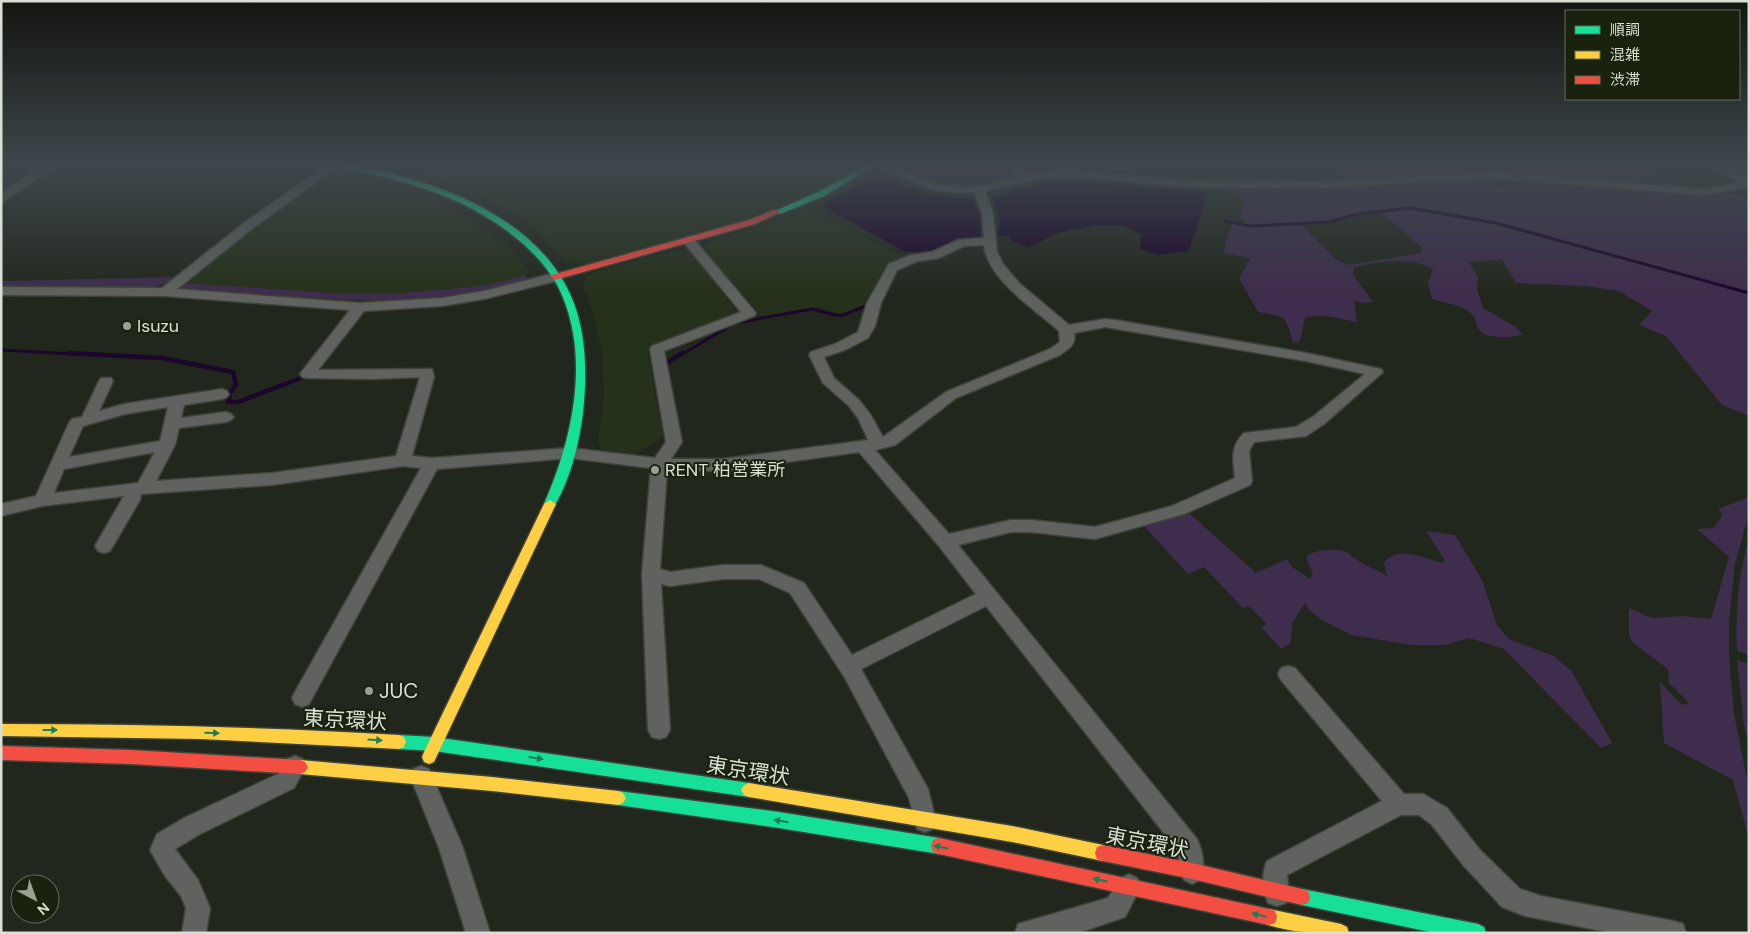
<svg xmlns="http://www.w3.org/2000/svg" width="1750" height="934" font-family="'DM Sans','Noto Sans JP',sans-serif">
<rect width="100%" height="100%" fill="#22271d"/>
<!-- built -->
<path fill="#25311a" d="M 389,165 L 859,165 L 860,167 L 817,192 L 755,217 L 588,265 L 564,259 L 533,227 L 497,204 L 475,193 L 435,177 Z
M 339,173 L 406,190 L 465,215 L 496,236 L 517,256 L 529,271 L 525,280 L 498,289 L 448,298 L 358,303 L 183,290 L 181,288 L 185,280 L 280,207 L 325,176 Z
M 806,207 L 904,258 L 890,264 L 884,269 L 867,305 L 839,314 L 821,307 L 763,317 L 702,248 L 716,239 L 763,224 Z
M 667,252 L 690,252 L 733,306 L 734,312 L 731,316 L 708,327 L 647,350 L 663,436 L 637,454 L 602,450 L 598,441 L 604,395 L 602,352 L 592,310 L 583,287 L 587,276 L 595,272 Z"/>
<!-- green -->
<path fill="#3e2d4c" d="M 891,165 L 1011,165 L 1019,177 C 972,188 934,191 891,165 Z
M 1017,165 L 1075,165 L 1098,172 L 1027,176 Z
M 1330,165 L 1566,165 L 1591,170 L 1593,165 L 1645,165 L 1642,166 L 1643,169 L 1685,188 L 1493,172 L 1343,182 Z
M 1477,178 L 1489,178 L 1499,186 L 1524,186 L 1517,178 L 1690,195 L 1734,193 L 1749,197 L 1749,416 L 1722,405 L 1666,336 L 1639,325 L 1652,311 L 1619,291 L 1586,286 L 1516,283 L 1502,259 L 1469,262 L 1478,277 L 1477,289 L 1483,308 L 1516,327 L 1522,334 C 1517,338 1491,338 1484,334 C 1476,330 1477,320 1472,314 C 1464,305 1444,303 1432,299 L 1428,283 L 1433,269 C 1408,255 1381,262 1354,267 L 1353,275 L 1373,302 L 1361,303 L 1354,300 L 1357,322 C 1341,319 1320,312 1305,318 L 1300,340 L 1297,343 L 1293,342 C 1285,314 1285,317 1258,312 L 1239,278 L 1251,258 L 1223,253 L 1232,223 L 1249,227 L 1300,224 L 1337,260 L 1348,265 L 1422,253 L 1421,247 L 1382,213 L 1411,209 L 1466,217 L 1683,276 L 1496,223 C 1466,216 1433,207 1402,208 C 1376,209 1351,218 1327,221 C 1300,224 1273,225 1246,225 L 1241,216 L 1244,200 L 1229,189 L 1232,186 L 1327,187 Z
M 525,275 L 527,279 C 416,315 295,295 181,289 L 184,283 L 344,294 L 392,294 L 472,287 L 505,281 Z
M 174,277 L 168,282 L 150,288 L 1,288 L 1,281 Z
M 1749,497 L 1749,513 L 1735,564 L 1729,621 L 1729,657 L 1734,714 L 1749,789 L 1749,839 L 1733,780 L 1664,743 L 1660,682 L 1682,705 L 1689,703 L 1669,683 L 1668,669 L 1632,642 L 1629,635 L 1629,608 L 1652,618 L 1683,616 L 1711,619 L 1729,557 L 1697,529 L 1714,528 L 1723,514 L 1718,509 Z
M 1188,512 L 1256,573 L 1287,559 L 1292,567 L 1310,579 L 1313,574 L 1306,556 C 1318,549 1334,548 1347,552 C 1357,563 1374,568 1387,576 L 1384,563 C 1396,545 1425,558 1441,563 L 1445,561 L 1426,531 L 1455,535 L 1482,580 L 1497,625 L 1509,639 L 1554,656 L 1572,672 L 1612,743 L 1601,748 L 1504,649 L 1469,638 L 1445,645 L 1412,645 L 1352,635 L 1320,619 L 1309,610 L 1305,603 L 1293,622 L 1290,644 L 1281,649 L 1261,627 L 1267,624 L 1249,606 L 1243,608 L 1204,567 L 1188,574 L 1143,525 Z
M 1749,539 L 1749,655 L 1737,651 C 1735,614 1738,575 1749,539 Z
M 1737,660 L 1749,664 L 1749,746 L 1744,725 Z"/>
<!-- water -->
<path fill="#1c062b" d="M 883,178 L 930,196 L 973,199 L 979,215 L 981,237 C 974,241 965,239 957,241 C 943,247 926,260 911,251 L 905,252 L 821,205 L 869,179 Z
M 1047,182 L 1093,183 L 1208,192 L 1206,198 L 1194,196 L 1206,199 L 1189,251 L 1158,255 L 1140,249 L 1141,235 L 1124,226 L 1095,225 L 1054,234 L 1029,248 L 1011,240 L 1011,237 L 998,235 L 1000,220 L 993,197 Z"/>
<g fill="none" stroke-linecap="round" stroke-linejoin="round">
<!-- stream-far1 -->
<path stroke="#1c062b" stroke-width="3" d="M 1225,221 L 1250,226 L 1329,222 L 1358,214 L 1410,208 L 1496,223 L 1749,293
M 1,350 L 93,355
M 681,355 L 735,323 L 812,309 L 835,315 L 843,315 L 866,306"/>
<!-- stream -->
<path stroke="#1c062b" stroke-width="4.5" d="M 68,353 L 161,358 L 233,372 L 236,385 L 230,393 L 228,402 L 238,402 L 309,375
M 668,362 L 683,353"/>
<defs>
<path id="street" d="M 44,165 L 58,165 L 1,203 L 1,194 L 29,174 Z
M 327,165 L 340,165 L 253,228 L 177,289 L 360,303 L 442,298 L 484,291 L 555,273 L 560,274 L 561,277 L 560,280 L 484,299 L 442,306 L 364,311 L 318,370 L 432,369 L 434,377 L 412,456 L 432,458 L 570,448 L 655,458 L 666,442 L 650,349 L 652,346 L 741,312 L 684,243 L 682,240 L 688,236 L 692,237 L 756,313 L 754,316 L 664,351 L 682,442 L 671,459 L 723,459 L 868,440 L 858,418 L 849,406 L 823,383 L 809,355 L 811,352 L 835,344 L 858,332 L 867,303 L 889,264 L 911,255 L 932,252 L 958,240 L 984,238 L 984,235 L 982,213 L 974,192 L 957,193 L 933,190 L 871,165 C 898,165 913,178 938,184 C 963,191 994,183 1018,178 L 1010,165 L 1021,165 L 1028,175 L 1043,172 L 1071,171 L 1194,181 L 1316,182 L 1492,172 L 1704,189 L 1740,182 L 1703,165 L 1718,165 L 1749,178 L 1749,187 L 1704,195 L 1492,178 L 1316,188 L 1194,187 L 1071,177 L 1043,178 L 985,191 L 993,213 L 997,252 L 1003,264 L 1019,283 L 1069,325 L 1105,319 L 1115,320 L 1306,353 L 1376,368 L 1381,369 L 1383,372 L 1324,424 L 1306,436 L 1254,442 L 1249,451 L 1252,481 L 1250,485 L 1184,514 L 1095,539 L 1031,532 L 1011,532 L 958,545 L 1197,839 C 1203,852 1206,868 1200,880 L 1192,884 L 1184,880 L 1180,872 L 1178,851 L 986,606 L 861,669 L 928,789 L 936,821 L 933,829 L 925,832 L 917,829 L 909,798 L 845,678 L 790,593 L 759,579 L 723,579 L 670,586 L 661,584 L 670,730 L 666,737 L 659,739 L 652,737 L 648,730 L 642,574 L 651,468 L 570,458 L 437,469 L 309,704 L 302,707 L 295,704 L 292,698 L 295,692 L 421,468 L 403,466 L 272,485 L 141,494 L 140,500 L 110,551 L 104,553 L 98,551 L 95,546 L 124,496 L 42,506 L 1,516 L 1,504 L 36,496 L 69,423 L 72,419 L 82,417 L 99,381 L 101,378 L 111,378 L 113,381 L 99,411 L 124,404 L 222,389 L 227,391 L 229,394 L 227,397 L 222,399 L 184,405 L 181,418 L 226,412 L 231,414 L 234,417 L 231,420 L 226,422 L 179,428 L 175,445 L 156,481 L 272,473 L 396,456 L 420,377 L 371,379 L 307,378 L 302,377 L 300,374 L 350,310 L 165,296 L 1,295 L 1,287 L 162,288 L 244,223 ZM 984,245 C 987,279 1036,310 1059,331 L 1060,342 L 1050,349 L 946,392 L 883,437 L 870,414 L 859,400 L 834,378 L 824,357 L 845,350 L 868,338 L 875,326 L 881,303 L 897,270 L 918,261 L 939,258 L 964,246 ZM 1105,327 L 1306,361 L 1365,374 L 1314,416 L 1296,427 L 1244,433 C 1230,446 1233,461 1235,478 L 1172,506 L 1095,527 L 1031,520 L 1011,520 L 949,534 L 875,450 L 895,445 L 956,398 L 1060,355 C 1068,349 1077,344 1074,333 ZM 168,407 L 160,441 L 69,457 L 83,426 L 125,414 ZM 155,452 L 138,483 L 54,493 L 64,469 ZM 859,452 L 939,546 L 976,594 L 852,655 L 804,583 L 761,565 L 723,565 L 670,572 L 660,569 L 667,470 L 723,471 Z
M 1288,666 L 1295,668 L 1404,794 L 1423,794 L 1447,808 L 1480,850 L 1520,889 L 1541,896 L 1674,921 L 1683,924 L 1686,933 L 1613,933 L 1525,916 L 1502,907 L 1464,866 L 1431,824 L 1419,815 L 1401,815 L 1287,875 L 1289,894 L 1286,903 L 1277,906 L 1268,903 C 1263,890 1261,874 1267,861 L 1382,801 L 1281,680 L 1278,674 L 1281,668 Z
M 295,756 L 303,759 L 306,766 L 294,788 L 200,834 L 175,849 L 198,880 L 210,908 L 206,933 L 182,933 L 186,908 L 181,896 L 165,876 L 150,850 L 157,834 L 184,818 L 278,774 L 287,759 Z
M 421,766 L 429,769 L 463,848 L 490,933 L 466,933 L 439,848 L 410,776 L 413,769 Z
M 1129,874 L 1137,878 L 1141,886 L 1125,917 L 1078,933 L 1015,933 L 1018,924 L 1108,898 L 1121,878 Z"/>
<path id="fast" d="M 334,165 C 366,165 399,175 430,185 C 485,204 545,238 570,294 C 585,326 587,367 584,402 C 581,437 572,476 554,507 L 546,507 L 544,504 C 572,441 590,361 562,295 C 542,248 485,211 439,194 C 415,185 391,178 366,173 C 356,171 342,170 334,165 Z
M 867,165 L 876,165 L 824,196 L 780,214 L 773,212 L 818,192 Z
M 399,735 L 434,737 L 749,783 L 754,785 L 757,790 L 754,795 L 749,797 L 434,751 L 399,749 L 394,747 L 392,742 L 394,737 Z
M 618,791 L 779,812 L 939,838 L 945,840 L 947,846 L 945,852 L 939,854 L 779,828 L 618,805 L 613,803 L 610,798 L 613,793 Z
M 1302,889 L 1478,924 L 1484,927 L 1486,933 L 1435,933 L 1302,905 L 1296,903 L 1294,897 L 1296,891 Z"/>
<path id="slow" d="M 550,500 L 556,504 L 434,762 L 429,764 L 424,762 L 422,757 L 424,752 L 544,504 Z
M 1,724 C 134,724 266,727 399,735 L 404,737 L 406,742 L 404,747 L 399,749 L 200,739 L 1,736 Z
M 300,760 L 492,777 L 618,791 L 623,793 L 626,798 L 623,803 L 618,805 L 492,791 L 300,774 L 295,772 L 292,767 L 295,762 Z
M 749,783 L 1012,826 L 1103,845 L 1109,847 L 1111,853 L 1109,859 L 1103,861 L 1012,842 L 749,797 L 744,795 L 741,790 L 744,785 Z
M 1269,909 L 1341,924 L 1347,927 L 1349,933 C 1320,933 1291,934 1263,923 L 1261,917 L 1263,911 Z"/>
<path id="jam" d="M 774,210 L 781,212 L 755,224 L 558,279 L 555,280 L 551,277 L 552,275 L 749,220 Z
M 1,746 L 131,750 L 300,760 L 305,762 L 308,767 L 305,772 L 300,774 L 131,764 L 1,760 Z
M 939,838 L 1269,909 L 1275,911 L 1277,917 L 1275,923 L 1269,925 L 939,854 L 933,852 L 931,846 L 933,840 Z
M 1103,845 L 1192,863 L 1302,889 L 1308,891 L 1310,897 L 1308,903 L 1302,905 L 1192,879 L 1103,861 L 1097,859 L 1095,853 L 1097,847 Z"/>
</defs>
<!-- street casing -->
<use href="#street" stroke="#3f443b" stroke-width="3"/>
<!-- fast casing -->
<use href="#fast" stroke="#3f443b" stroke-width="3"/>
<!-- slow casing -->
<use href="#slow" stroke="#3f443b" stroke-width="3"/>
<!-- jam casing -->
<use href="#jam" stroke="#3f443b" stroke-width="3"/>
<!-- street -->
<use href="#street" fill="#5f625e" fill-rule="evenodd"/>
<!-- fast -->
<use href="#fast" fill="#16e098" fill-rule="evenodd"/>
<!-- slow -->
<use href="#slow" fill="#ffcf43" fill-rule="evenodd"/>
<!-- jam -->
<use href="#jam" fill="#f24e42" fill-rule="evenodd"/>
</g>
<!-- one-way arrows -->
<defs><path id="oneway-solid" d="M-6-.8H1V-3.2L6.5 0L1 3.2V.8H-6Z" transform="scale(1.25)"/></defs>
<g fill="#188054">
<use href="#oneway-solid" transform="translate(50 730)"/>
<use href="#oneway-solid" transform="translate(212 733) rotate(2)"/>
<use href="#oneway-solid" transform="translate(375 740) rotate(4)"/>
<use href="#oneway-solid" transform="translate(536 758) rotate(8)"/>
<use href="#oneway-solid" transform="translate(781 821) rotate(-171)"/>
<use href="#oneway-solid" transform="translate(941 847) rotate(-169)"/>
<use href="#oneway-solid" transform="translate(1100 880) rotate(-168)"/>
<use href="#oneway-solid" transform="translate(1259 915) rotate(-167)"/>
</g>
<!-- sky -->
<linearGradient id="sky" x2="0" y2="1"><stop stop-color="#131510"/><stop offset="0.56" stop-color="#3e474c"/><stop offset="1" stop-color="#3e474c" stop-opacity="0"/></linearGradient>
<rect width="1750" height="296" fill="url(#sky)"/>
<!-- markers -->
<g fill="#999f93" stroke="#19210f" stroke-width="2">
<circle cx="127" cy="326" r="5"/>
<circle cx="655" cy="470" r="5"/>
<circle cx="369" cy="691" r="5"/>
</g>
<g text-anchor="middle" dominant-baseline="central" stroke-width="4" stroke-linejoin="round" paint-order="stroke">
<!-- poi labels -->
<g font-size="18" fill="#d9dfd3" stroke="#19210f" text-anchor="start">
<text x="137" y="326">Isuzu</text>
<text x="665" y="470">RENT 柏営業所</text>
</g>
<!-- near-poi labels -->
<g font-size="21" fill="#d9dfd3" stroke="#19210f" text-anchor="start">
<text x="379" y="691">JUC</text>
</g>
<!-- near-street labels -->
<g font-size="21" fill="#d9dfd3" stroke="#19210f">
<text transform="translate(345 720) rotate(3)">東京環状</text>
<text transform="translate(748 771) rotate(9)">東京環状</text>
<text transform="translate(1147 843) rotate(11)">東京環状</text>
</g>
</g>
<!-- border -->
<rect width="1750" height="934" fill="none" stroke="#d9dfd3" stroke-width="5"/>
<!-- legend -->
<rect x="1565" y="10" width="175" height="90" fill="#19210f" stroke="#666d5d"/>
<rect x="1575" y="26" width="25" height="8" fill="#16e098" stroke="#666d5d"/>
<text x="1610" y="35" font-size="15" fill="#d9dfd3">順調</text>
<rect x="1575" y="51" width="25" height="8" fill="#ffcf43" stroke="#666d5d"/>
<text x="1610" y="60" font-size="15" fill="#d9dfd3">混雑</text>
<rect x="1575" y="76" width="25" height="8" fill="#f24e42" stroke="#666d5d"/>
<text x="1610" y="85" font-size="15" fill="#d9dfd3">渋滞</text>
<!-- north arrow -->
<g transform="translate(35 899) rotate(139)"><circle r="24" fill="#19210f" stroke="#666d5d"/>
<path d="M0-4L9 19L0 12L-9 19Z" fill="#999f93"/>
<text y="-8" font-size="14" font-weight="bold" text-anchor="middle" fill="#d9dfd3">N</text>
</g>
</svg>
